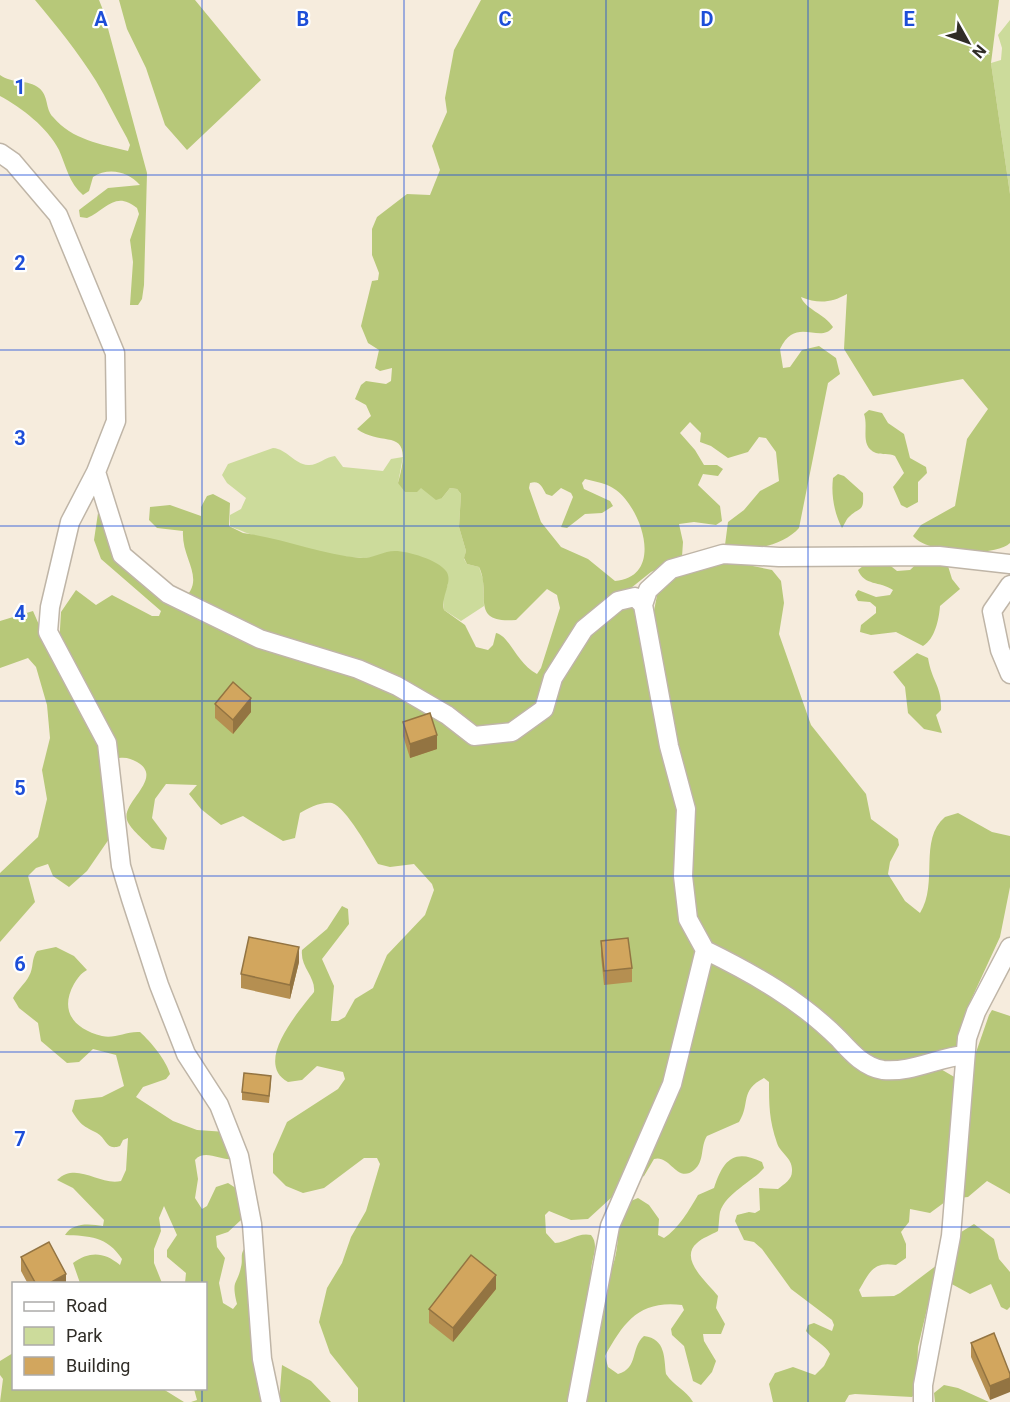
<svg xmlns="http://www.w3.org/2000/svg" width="1010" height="1402" font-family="Roboto,sans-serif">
<rect width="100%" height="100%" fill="#f6ecdd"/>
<!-- green -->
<path fill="#ccdb9b" d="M 1010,20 L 1010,194 L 991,63 L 1001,60 L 1002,48 L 998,35 Z
M 273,448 C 287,449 294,464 308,465 C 317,466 325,457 335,456 L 343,467 L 383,471 L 391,459 L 403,457 L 398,483 L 421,487 L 442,498 L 450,488 L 457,489 L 461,494 L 459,527 L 466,551 L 464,559 L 467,564 L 479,567 L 483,579 L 484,606 L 461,621 L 444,610 L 443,597 L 448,584 C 437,575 425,560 412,555 C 393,548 382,558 363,558 C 333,558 256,539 230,526 L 230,515 L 241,509 L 246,498 L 227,483 L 222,475 L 228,464 Z"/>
<!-- forest -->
<path fill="#b7c879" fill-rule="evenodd" d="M 35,0 L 99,0 L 103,10 L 147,173 L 144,285 L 142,299 L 138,305 L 130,305 L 133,262 L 130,240 L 139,214 L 137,208 C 115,190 106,210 87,218 L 80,217 L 79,210 L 108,188 L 140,185 C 128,171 108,167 93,177 L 89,191 L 83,195 C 69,183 66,166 59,150 C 47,127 22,108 0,96 L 0,75 C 12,84 28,79 39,88 C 49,96 45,109 53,117 C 72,140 101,144 128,151 L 130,145 L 127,138 C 116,119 107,99 96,81 C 78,52 56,25 35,0 Z
M 119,0 L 195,0 L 261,80 L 187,150 L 165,125 L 146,68 L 127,29 Z
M 481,0 L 999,0 L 991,63 L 1010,194 L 1010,543 C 994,558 926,553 913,536 L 921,525 L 955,506 L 967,439 L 988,409 L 963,379 L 873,396 L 844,349 L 847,294 C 831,303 818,304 801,297 C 805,309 825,314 833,327 C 820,345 796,315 780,349 L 783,368 L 790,367 L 802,350 L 819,346 L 836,358 L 840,374 L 828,383 L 799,528 C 783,546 747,554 725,545 L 728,522 L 744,510 L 760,491 L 779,481 L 776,452 L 766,438 L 759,437 L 748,452 L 728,458 L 711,446 L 700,442 L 701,433 L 690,422 L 680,433 L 695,450 L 704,465 L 717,465 L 723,469 L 718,476 L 703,474 L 698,485 L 720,506 L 722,521 L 716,525 L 694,522 L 679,524 L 683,542 L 682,557 L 651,572 L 626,592 L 652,621 L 659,585 L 692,564 L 733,562 L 772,570 L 781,581 L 784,603 L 779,634 L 811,725 L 866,794 L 871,819 L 898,839 L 899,845 L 890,862 L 888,874 L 905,901 L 920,913 C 939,883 918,840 945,817 L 958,813 L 992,832 L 1010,836 L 1010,887 L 1000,937 L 965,1013 L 957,1046 L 939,1068 L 956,1078 L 969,1112 L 973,1061 L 989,1015 L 992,1010 L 1010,1016 L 1010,1194 L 987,1181 L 968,1197 L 949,1199 L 930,1213 L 910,1209 L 909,1222 L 901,1232 L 906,1244 L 906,1258 L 896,1265 C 873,1261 870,1272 859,1290 L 862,1297 L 894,1296 L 900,1293 L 937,1265 L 958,1234 L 974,1224 L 994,1239 L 999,1259 L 1010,1272 L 1010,1307 L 1007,1310 L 1001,1307 L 991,1284 L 970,1294 L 948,1282 L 931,1297 L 927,1309 L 918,1347 L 916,1393 L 912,1397 L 855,1394 L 849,1395 L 845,1402 L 773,1402 L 769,1384 L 775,1373 L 793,1367 L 815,1375 L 824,1366 L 830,1354 C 826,1345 813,1340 806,1331 L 808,1325 L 814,1323 L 832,1331 L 834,1325 L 832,1320 L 791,1289 L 762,1249 L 754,1242 L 744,1240 L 735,1221 L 737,1215 L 749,1212 L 755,1213 L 760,1210 L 759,1188 L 778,1189 C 784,1184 792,1180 792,1171 C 793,1158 780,1153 777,1143 C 769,1120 769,1105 769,1082 L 764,1078 C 739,1091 751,1103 739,1122 L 707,1136 C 700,1147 705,1161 694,1170 C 677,1184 670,1154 654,1159 L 644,1176 L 623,1187 L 588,1219 L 571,1220 L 549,1211 L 545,1215 L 546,1233 L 555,1243 C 568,1242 578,1232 591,1235 C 602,1248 586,1265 593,1280 L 603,1284 C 618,1265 619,1237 618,1213 L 626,1203 L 638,1198 L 649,1205 L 659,1219 L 658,1235 L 664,1238 C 678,1229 690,1209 698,1195 L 714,1188 C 723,1161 733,1148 762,1162 L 764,1168 C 752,1182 726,1193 720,1212 C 719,1217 719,1225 718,1231 C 711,1235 702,1238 697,1243 C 678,1259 708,1283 718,1296 L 716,1308 L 725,1324 L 721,1334 L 703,1334 L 704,1341 L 716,1361 L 712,1372 L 701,1385 L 693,1381 L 684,1346 L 672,1335 L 671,1329 L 684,1310 L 682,1305 C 639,1300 624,1322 605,1356 L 608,1367 L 618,1374 C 639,1368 630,1348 644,1336 C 666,1339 664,1358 666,1374 C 674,1386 686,1390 693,1402 L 358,1402 L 358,1388 L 330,1353 L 319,1322 L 327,1288 L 342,1263 L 351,1237 L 366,1211 L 380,1164 L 377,1158 L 364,1158 L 324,1188 L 303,1193 L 286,1186 L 273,1173 L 273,1154 L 287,1122 L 338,1089 L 345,1079 L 343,1072 L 317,1066 L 302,1080 L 288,1082 C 253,1063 299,1011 314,992 C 316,977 300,967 302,950 L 327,929 L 342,906 L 348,909 L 349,924 L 322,959 L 334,986 L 331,1021 L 338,1021 L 345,1017 L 355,999 L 373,988 L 387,955 L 425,915 L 434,890 L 432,884 L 414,864 L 390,867 L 378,864 C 370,851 346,807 332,803 C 323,801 307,808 300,813 L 295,838 L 283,841 L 243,816 L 221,825 L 201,809 L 189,794 L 197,785 L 166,784 L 155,799 L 152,818 L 167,838 L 164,850 L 152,848 C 145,841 130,829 127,820 C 121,802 165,778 137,762 C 131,759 127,757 119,758 L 114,763 L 109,839 L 87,871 L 69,887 L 53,876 L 48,864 L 36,868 L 28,876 L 35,902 L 0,942 L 0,873 L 38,837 L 47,799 L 42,770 L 50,738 L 47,705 L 36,667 L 28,658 L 0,668 L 0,621 L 33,611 L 46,641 L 59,646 L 61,612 L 76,590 L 96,605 L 112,595 L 152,616 L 159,616 L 161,611 L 101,559 L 94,540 L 98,513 L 104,510 L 114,540 L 180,602 C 209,580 181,561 183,531 L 157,528 L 149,520 L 150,507 L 170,505 L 201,516 L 201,507 L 207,496 L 213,494 L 230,503 L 229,526 L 243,533 C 283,538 320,554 360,558 C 373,559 383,551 395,551 C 408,551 438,560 446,571 C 454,581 440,597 444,610 L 465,625 L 476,647 L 488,650 L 493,645 L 496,633 C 510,636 517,664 537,674 L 541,668 L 560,608 L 557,595 L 547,589 L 516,620 C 468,624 492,593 479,567 L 467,564 L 464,558 L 466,551 L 459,527 L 461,494 L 457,489 L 450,488 L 442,498 L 436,500 L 421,488 L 417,492 L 405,492 L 398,483 C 415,423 384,449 357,429 L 371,416 L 366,405 L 355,399 L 361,385 L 366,381 L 386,384 L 391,381 L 392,368 L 380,371 L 375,368 L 379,350 L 368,343 L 361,326 L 372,281 L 378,280 L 379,273 L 372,255 L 372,229 L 377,217 L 407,194 L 430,195 L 440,170 L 432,146 L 447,112 L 445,98 L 454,50 ZM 585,479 C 596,482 607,483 616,490 C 642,509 665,577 615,581 L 588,559 L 561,547 L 541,522 L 529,488 L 530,483 C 540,480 542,487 546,494 L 552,496 L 561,488 L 571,493 L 573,497 L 561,527 L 567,528 L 585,514 L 602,513 L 613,506 L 610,501 L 584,489 L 582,483 Z
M 869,410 L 882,413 L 888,423 L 904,434 L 910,458 L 926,467 L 927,473 L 918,482 L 918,502 L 907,508 L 901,505 L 893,487 L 904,473 L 895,456 C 889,453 882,455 876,453 C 859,446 869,428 864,414 Z
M 838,474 L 844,476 L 863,493 C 864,512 861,506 850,516 C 846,519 845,524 842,528 C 834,513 831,494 833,478 Z
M 873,546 L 886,551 L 887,563 L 897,571 L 910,570 L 925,556 L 948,566 L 952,579 L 960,589 L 940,606 C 939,619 935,639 923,646 L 896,632 L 871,635 L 860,632 L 861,625 L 876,613 L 876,607 L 870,602 L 858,601 L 855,595 L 858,590 L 876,597 L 890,595 L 893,590 C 880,581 864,586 858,570 L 868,562 L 867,549 Z
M 917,653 L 928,658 C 932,682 942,686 941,710 L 936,715 L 942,733 L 924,729 L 908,713 L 905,687 L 893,672 Z
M 56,947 L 74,956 L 87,970 C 80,974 78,978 74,984 C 59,1011 74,1029 102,1036 C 115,1039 126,1031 140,1032 C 151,1042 166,1060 170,1074 L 166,1079 L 143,1087 L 136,1097 L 173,1121 L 197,1130 L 226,1132 L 236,1159 C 222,1162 205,1148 195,1160 L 198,1179 L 195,1198 L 202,1209 L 207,1206 L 216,1187 L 228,1183 L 245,1194 L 241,1220 L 228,1232 L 216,1236 L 217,1247 L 225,1258 L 219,1283 L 223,1303 L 233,1309 L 237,1304 C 231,1279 237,1286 241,1267 C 243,1260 240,1255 244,1249 L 251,1250 L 270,1402 L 191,1402 L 197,1400 L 194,1389 L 206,1388 L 206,1284 L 185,1283 L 186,1273 L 167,1257 L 167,1250 L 177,1235 L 164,1206 L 159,1218 L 161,1231 L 154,1249 L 154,1263 L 162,1283 L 80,1283 L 73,1263 C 90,1251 104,1252 120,1265 L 122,1259 C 107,1236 89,1236 65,1235 C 73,1222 90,1224 103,1226 L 104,1220 L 73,1188 L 57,1180 C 77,1161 99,1186 121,1181 L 126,1170 L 128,1138 L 123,1140 L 120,1146 C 106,1151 107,1139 97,1133 C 84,1126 81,1126 72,1111 L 75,1100 L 102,1097 L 124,1086 L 116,1055 L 93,1049 L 79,1062 L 67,1063 L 41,1041 L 38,1023 L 19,1008 L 13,998 C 17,990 25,984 29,976 C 34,968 31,959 37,951 Z
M 13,1353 L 14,1388 L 163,1389 L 184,1402 L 0,1402 L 3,1379 L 0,1375 L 0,1361 Z
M 282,1365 L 311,1381 L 331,1402 L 279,1402 Z
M 944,1385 L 958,1388 L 989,1402 L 935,1402 L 934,1393 Z"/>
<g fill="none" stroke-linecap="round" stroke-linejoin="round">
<defs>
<path id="minor" d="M 0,153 L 13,162 L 58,215 L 115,353 L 116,421 L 96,472 L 70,522 L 50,607 L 48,632 L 107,743 L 121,866 L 131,899 L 159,985 L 186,1054 L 219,1105 L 239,1156 L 252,1224 L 262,1359 L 271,1402
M 96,472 L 122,555 L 168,594 L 260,639 L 358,669 L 397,686 L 447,715 L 474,736 L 512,732 L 544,709 L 553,678 L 584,629 L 618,601 L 635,597 L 643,605 L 669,746 L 686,809 L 683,876 L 688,919 L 705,950 L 672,1084 L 610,1226 L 577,1401
M 1010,585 L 992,611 L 1000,650 L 1010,674
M 643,605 L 648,590 L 671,569 L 723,554 L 779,557 L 939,556 L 1010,564
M 705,950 C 754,974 800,1000 839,1039 C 851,1052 864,1067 883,1070 C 911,1073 939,1057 965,1055
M 923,1402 L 923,1385 L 951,1236 L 967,1038 L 976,1012 L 1010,947"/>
</defs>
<!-- minor casing -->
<use href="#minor" stroke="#bfb5a7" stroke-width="21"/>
<!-- minor -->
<use href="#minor" stroke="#fff" stroke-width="18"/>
</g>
<!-- wall -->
<path fill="#b58f51" d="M 215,704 L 251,712 L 233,734 L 215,718 Z
M 403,722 L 437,749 L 410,758 L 403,736 Z
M 601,941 L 632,968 L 632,982 L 604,985 L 601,956 Z
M 299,962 L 290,999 L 241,988 L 241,974 Z
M 271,1083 L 269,1103 L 242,1100 L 242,1092 Z
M 21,1257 L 66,1284 L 28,1284 L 21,1271 Z
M 496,1289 L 453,1342 L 429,1323 L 429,1309 Z
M 994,1333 L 990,1400 L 971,1357 L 971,1343 Z"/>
<!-- shaded-wall -->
<path fill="#937442" d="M 251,698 L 251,712 L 233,734 L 233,720 Z
M 437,735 L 437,749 L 410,758 L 410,744 Z
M 299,947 L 299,962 L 290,999 L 290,985 Z
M 66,1274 L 66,1284 L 48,1284 Z
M 496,1275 L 496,1289 L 453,1342 L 453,1328 Z
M 1010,1378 L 1010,1392 L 990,1400 L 990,1386 Z"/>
<!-- building -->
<path fill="#d2a65e" stroke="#937442" stroke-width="1.5" d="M 233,682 L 251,698 L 233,720 L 215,704 Z
M 430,713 L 437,735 L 410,744 L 403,722 Z
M 249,937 L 299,947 L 290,985 L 241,974 Z
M 628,938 L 632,968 L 604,971 L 601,941 Z
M 244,1073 L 271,1076 L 269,1096 L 242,1092 Z
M 49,1242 L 66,1274 L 48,1284 L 36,1284 L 21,1257 Z
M 471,1255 L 496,1275 L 453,1328 L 429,1309 Z
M 994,1333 L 1010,1374 L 1010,1378 L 990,1386 L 971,1343 Z"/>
<!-- grid -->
<path fill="none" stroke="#1d4ed8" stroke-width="1.5" stroke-opacity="0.55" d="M 202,0 L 202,1284M 404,0 L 404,1402M 606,0 L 606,1402M 808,0 L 808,1402M 0,175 L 1010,175M 0,350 L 1010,350M 0,526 L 1010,526M 0,701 L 1010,701M 0,876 L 1010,876M 0,1052 L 1010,1052M 0,1227 L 1010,1227M 202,1388 L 202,1402"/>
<g font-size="20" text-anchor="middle" font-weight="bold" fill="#1d4ed8" stroke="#fff" stroke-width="4.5" stroke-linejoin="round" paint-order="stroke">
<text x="101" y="26">A</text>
<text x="303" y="26">B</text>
<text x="505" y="26">C</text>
<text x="707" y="26">D</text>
<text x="909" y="26">E</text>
<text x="20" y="94">1</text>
<text x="20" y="270">2</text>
<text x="20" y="445">3</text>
<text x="20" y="620">4</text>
<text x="20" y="795">5</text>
<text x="20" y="971">6</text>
<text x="20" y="1146">7</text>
</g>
<!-- legend -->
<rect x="12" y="1282" width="195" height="108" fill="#ffffff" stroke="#acaba9" stroke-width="1.5"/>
<rect x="24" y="1302" width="30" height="9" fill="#ffffff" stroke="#acaba9" stroke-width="1.5"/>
<text x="66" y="1312" font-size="18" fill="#302d27">Road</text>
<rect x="24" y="1327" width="30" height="18" fill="#ccdb9b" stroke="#acaba9" stroke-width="1.5"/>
<text x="66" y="1342" font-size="18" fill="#302d27">Park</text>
<rect x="24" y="1357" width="30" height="18" fill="#d2a65e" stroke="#acaba9" stroke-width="1.5"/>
<text x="66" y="1372" font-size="18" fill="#302d27">Building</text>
<!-- north arrow -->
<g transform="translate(968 42) rotate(130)" stroke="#ffffff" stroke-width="4.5" paint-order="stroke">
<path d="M0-4.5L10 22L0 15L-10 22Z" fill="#302d27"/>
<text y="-9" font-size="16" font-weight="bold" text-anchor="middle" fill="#302d27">N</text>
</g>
</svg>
